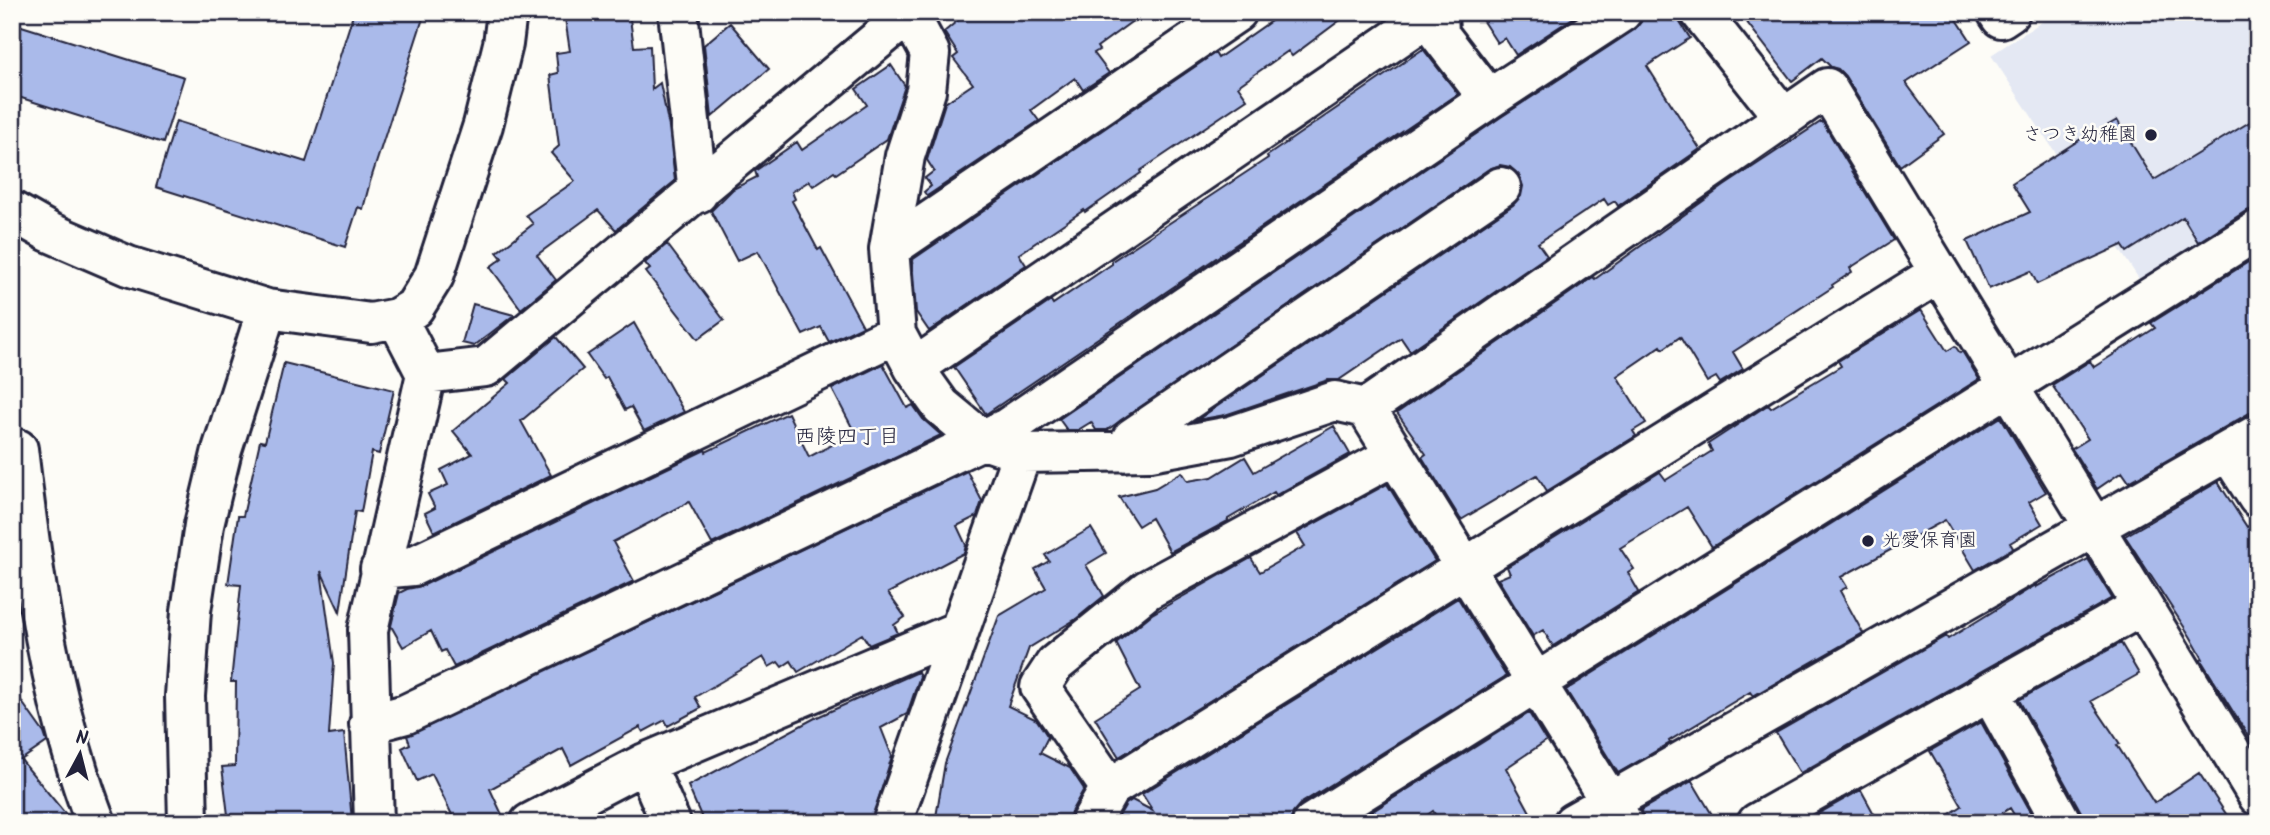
<svg xmlns="http://www.w3.org/2000/svg" width="2270" height="835" font-family="Kalam,'Klee One',sans-serif">
<rect width="100%" height="100%" fill="#fdfcf7"/>
<filter id="ink" filterUnits="userSpaceOnUse"><feTurbulence type="fractalNoise" baseFrequency=".0143" numOctaves="2"/><feDisplacementMap in="SourceGraphic" scale="14" xChannelSelector="R" yChannelSelector="G"/><feConvolveMatrix kernelMatrix="1 2 1 2 8 2 1 2 1" color-interpolation-filters="sRGB"/></filter>
<g filter="url(#ink)">
<!-- built -->
<path fill="#e4e8f3" d="M 2057,12 L 2258,12 L 2258,214 L 2145,288 L 1991,55 Z"/>
<!-- building -->
<path fill="#aabaea" stroke="#22223b" stroke-width="2" d="M 354,12 L 425,12 L 370,182 L 363,209 L 358,207 L 345,247 L 156,187 L 176,121 L 306,162 Z
M 564,12 L 629,12 L 634,47 L 650,46 L 652,89 L 660,83 L 669,127 L 675,181 L 616,230 L 598,210 L 537,255 L 556,280 L 521,309 L 490,267 L 502,258 L 497,252 L 533,224 L 526,215 L 575,181 L 551,153 L 559,146 L 550,75 L 558,73 L 556,53 L 570,51 Z
M 968,12 L 1145,12 L 1097,47 L 1099,50 L 1094,53 L 1109,73 L 1083,90 L 1075,78 L 1031,110 L 1039,121 L 927,196 L 924,192 L 931,186 L 925,178 L 934,171 L 927,160 L 945,103 L 973,84 L 953,58 L 958,54 L 944,32 Z
M 1284,12 L 1351,12 L 1292,56 L 1288,51 L 1238,86 L 1247,99 L 1140,171 L 1141,173 L 1085,212 L 1084,210 L 1019,254 L 1026,265 L 929,331 L 916,312 L 912,260 L 1215,53 L 1218,58 Z
M 1477,12 L 1582,12 L 1516,55 L 1505,38 L 1497,43 Z
M 1644,12 L 1673,12 L 1690,38 L 1647,66 L 1700,149 L 1618,206 L 1615,201 L 1608,205 L 1604,199 L 1538,243 L 1547,256 L 1410,351 L 1401,338 L 1339,380 L 1328,380 L 1225,415 L 1197,420 L 1513,205 L 1521,196 L 1523,186 L 1519,175 L 1510,167 L 1500,165 L 1489,169 L 1107,430 L 1096,430 L 1091,422 L 1078,430 L 1067,430 L 1059,419 L 1501,117 L 1634,30 L 1641,22 Z
M 1739,12 L 1952,12 L 1971,41 L 1906,83 L 1944,134 L 1900,166 L 1845,76 L 1838,69 L 1831,67 L 1822,58 L 1792,81 Z
M 12,23 L 184,77 L 163,143 L 12,95 Z
M 730,23 L 769,69 L 712,117 L 704,45 Z
M 1423,49 L 1458,94 L 986,414 L 954,367 L 1051,301 L 1053,304 L 1112,264 L 1112,261 L 1268,158 L 1267,156 Z
M 891,65 L 905,86 L 887,139 L 836,174 L 834,172 L 813,186 L 809,181 L 792,192 L 795,199 L 792,201 L 818,250 L 821,248 L 863,326 L 829,342 L 821,327 L 803,335 L 758,251 L 737,261 L 711,211 L 733,189 L 757,177 L 755,171 L 797,142 L 802,150 L 867,105 L 856,89 Z
M 2258,117 L 2258,208 L 2246,211 L 2198,242 L 2183,217 L 2127,252 L 2122,245 L 2037,284 L 2031,271 L 1989,289 L 1967,241 L 2030,212 L 2012,183 L 2092,132 L 2093,134 L 2117,120 L 2154,180 Z
M 1822,121 L 1894,240 L 1850,268 L 1852,272 L 1832,285 L 1833,287 L 1733,352 L 1743,369 L 1720,383 L 1716,377 L 1707,382 L 1680,337 L 1663,349 L 1661,346 L 1617,376 L 1646,423 L 1633,431 L 1636,436 L 1547,491 L 1537,475 L 1461,520 L 1422,457 L 1426,454 L 1397,413 L 1593,277 L 1595,279 L 1724,186 Z
M 667,244 L 724,320 L 698,339 L 646,272 L 650,269 L 645,263 Z
M 2258,256 L 2258,408 L 2129,482 L 2122,472 L 2097,489 L 2072,449 L 2088,439 L 2052,385 L 2090,361 L 2094,367 L 2155,328 L 2151,323 Z
M 473,304 L 514,315 L 474,346 L 462,343 Z
M 1921,310 L 1947,351 L 1955,346 L 1960,353 L 1962,351 L 1979,379 L 1712,547 L 1687,507 L 1620,548 L 1634,569 L 1628,573 L 1639,592 L 1553,646 L 1543,630 L 1533,636 L 1498,579 L 1510,574 L 1507,567 L 1660,472 L 1666,480 L 1712,451 L 1708,444 L 1766,406 L 1768,405 L 1771,408 L 1841,366 L 1838,361 Z
M 634,323 L 684,412 L 644,431 L 631,407 L 625,410 L 607,377 L 604,379 L 587,355 Z
M 556,337 L 583,369 L 521,421 L 551,475 L 434,532 L 425,513 L 435,508 L 428,494 L 448,485 L 441,470 L 472,454 L 453,431 L 510,383 L 506,379 Z
M 284,363 L 394,390 L 379,454 L 372,452 L 361,512 L 355,511 L 340,612 L 321,571 L 334,663 L 329,735 L 344,733 L 352,821 L 229,823 L 222,767 L 235,766 L 236,682 L 231,682 L 241,585 L 228,584 L 238,516 L 243,516 L 260,441 L 265,442 Z
M 883,364 L 907,408 L 913,405 L 923,419 L 941,435 L 712,544 L 689,502 L 613,542 L 634,581 L 454,667 L 445,650 L 441,652 L 431,631 L 403,647 L 391,626 L 399,593 L 407,589 L 422,586 L 705,450 L 706,452 L 788,413 L 809,457 L 855,433 L 832,389 Z
M 2001,417 L 2046,492 L 2029,502 L 2042,524 L 2010,543 L 2013,548 L 1975,570 L 1945,520 L 1841,577 L 1847,587 L 1840,591 L 1863,633 L 1753,696 L 1750,692 L 1669,741 L 1670,743 L 1618,773 L 1566,690 Z
M 1334,426 L 1350,454 L 1276,495 L 1274,492 L 1228,519 L 1228,521 L 1170,552 L 1151,518 L 1138,526 L 1119,497 L 1155,488 L 1182,472 L 1188,481 L 1212,477 L 1245,457 L 1254,472 Z
M 967,471 L 982,501 L 977,516 L 957,526 L 966,545 L 964,553 L 888,593 L 905,617 L 894,625 L 898,633 L 869,645 L 862,634 L 798,672 L 791,661 L 782,667 L 778,662 L 769,667 L 763,657 L 695,697 L 701,708 L 668,726 L 665,720 L 643,732 L 640,727 L 571,765 L 563,749 L 490,789 L 506,823 L 456,823 L 432,774 L 417,781 L 402,748 L 410,744 L 407,736 Z
M 2218,482 L 2247,527 L 2258,520 L 2258,752 L 2201,660 L 2203,659 L 2190,636 L 2125,536 Z
M 1387,484 L 1435,561 L 1119,757 L 1095,718 L 1140,690 L 1116,643 L 1152,614 L 1251,558 L 1260,572 L 1305,546 L 1297,533 Z
M 1091,528 L 1106,553 L 1086,565 L 1104,596 L 1076,619 L 1029,648 L 1008,706 L 1037,720 L 1048,737 L 1040,753 L 1070,768 L 1084,789 L 1071,812 L 1068,823 L 935,823 L 945,763 L 999,616 L 1046,588 L 1035,569 L 1049,561 L 1045,555 Z
M 2088,559 L 2112,598 L 1800,773 L 1776,733 L 1946,636 L 1948,639 L 2036,585 L 2036,587 Z
M 1458,598 L 1506,676 L 1300,804 L 1293,812 L 1290,823 L 1115,823 L 1126,804 L 1132,800 L 1153,811 L 1142,794 Z
M 2121,643 L 2139,674 L 2091,701 L 2120,744 L 2117,745 L 2154,803 L 2199,773 L 2232,823 L 2084,823 L 2081,812 L 2019,700 Z
M 918,672 L 920,676 L 907,714 L 881,728 L 892,756 L 871,823 L 704,823 L 688,786 L 815,718 Z
M 12,688 L 44,733 L 47,742 L 21,760 L 73,823 L 12,823 Z
M 1529,713 L 1546,741 L 1506,768 L 1536,823 L 1440,823 L 1433,811 L 1416,823 L 1354,823 Z
M 1981,722 L 2037,823 L 2019,823 L 2010,808 L 1985,823 L 1936,823 L 1962,806 L 1930,751 Z
M 1692,781 L 1717,823 L 1645,823 L 1641,810 Z
M 1861,790 L 1879,823 L 1802,823 Z"/>
<g fill="none" stroke-linecap="round" stroke-linejoin="round">
<defs>
<path id="minor" d="M 678,12 L 698,193
M 908,12 L 930,53 L 926,91 L 905,156 L 889,249 L 896,334 L 914,368 L 941,406 L 981,439 L 1022,453 L 1150,451 L 1231,436 L 1335,401 L 1366,408 L 1623,823
M 1438,12 L 1439,34 L 1489,99
M 1700,12 L 1784,118
M 1997,12 L 2001,18 L 2010,12
M 12,211 L 49,232 L 128,266 L 267,309 L 371,323 L 397,318 L 414,308 L 434,276 L 483,125 L 503,44 L 507,12
M 889,249 L 1237,12
M 914,368 L 1419,23
M 426,374 L 486,367 L 911,12
M 1366,408 L 1827,88 L 2258,796
M 12,447 L 18,449 C 33,576 50,703 96,823
M 2228,451 L 2258,498
M 1125,452 L 1132,438 L 1501,187
M 380,569 L 413,566 L 896,334
M 1990,692 L 2062,823
M 369,724 L 406,714 L 1007,428 L 1489,99 L 1622,12
M 645,763 L 671,823
M 1110,788 L 1040,687 L 1055,664 L 1147,590 L 1395,455
M 188,823 L 185,696 L 191,611 L 204,525 L 222,450 L 267,309
M 374,823 L 368,630 L 426,374 L 397,318
M 530,823 L 645,763 L 958,631
M 892,823 L 1022,453
M 1090,823 L 1110,788 L 1939,273
M 1312,823 L 2258,230
M 1573,823 L 2258,434
M 1757,823 L 2142,606"/>
</defs>
<!-- minor casing -->
<use href="#minor" stroke="#22223b" stroke-width="44"/>
<!-- minor -->
<use href="#minor" stroke="#fdfcf7" stroke-width="38"/>
</g>
</g>
<!-- markers -->
<g fill="#22223b" stroke="#fdfcf7" stroke-width="2.5">
<circle cx="2151" cy="135" r="7"/>
<circle cx="1868" cy="541" r="7"/>
</g>
<g text-anchor="middle" dominant-baseline="central" stroke-width="5" stroke-linejoin="round" paint-order="stroke">
<!-- poi labels -->
<g font-size="19" fill="#22223b" stroke="#fdfcf7" text-anchor="end">
<text x="2137" y="135">さつき幼稚園</text>
<text x="1882" y="541" text-anchor="start">光愛保育園</text>
</g>
<!-- neighbourhood labels -->
<g font-size="21" fill="#22223b" stroke="#fdfcf7">
<text x="847" y="437">西陵四丁目</text>
</g>
</g>
<!-- margin -->
<rect width="2270" height="835" fill="none" stroke="#fdfcf7" stroke-width="42"/>
<rect x="21" y="21" width="2228" height="793" fill="none" stroke="#22223b" stroke-width="2.5" filter="url(#ink)"/>
<!-- north arrow -->
<g transform="translate(80 754) rotate(7)" stroke="#fdfcf7" stroke-width="5" paint-order="stroke">
<path d="M0-5L12 26L0 18L-12 26Z" fill="#22223b"/>
<text y="-10" font-size="19" font-weight="bold" text-anchor="middle" fill="#22223b">N</text>
</g>
</svg>
